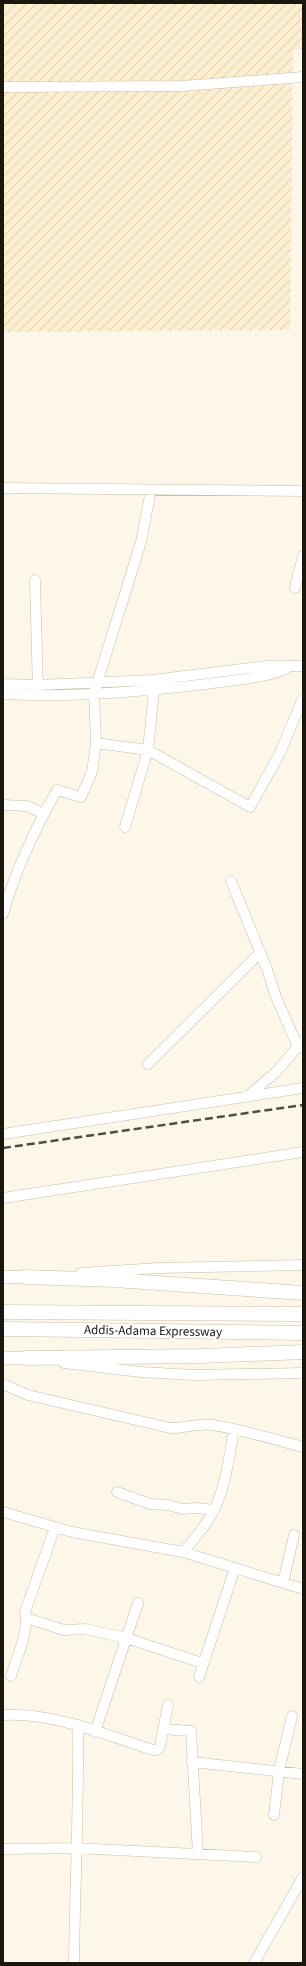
<svg xmlns="http://www.w3.org/2000/svg" width="306" height="1966" font-family="'Source Sans 3',sans-serif">
<defs>
<pattern id="industrial-furrows" width="10" height="10" patternUnits="userSpaceOnUse"><rect width="10" height="10" fill="#fdeed0"/><path d="M-1 1l2-2M0 10L10 0M9 11l2-2" fill="none" stroke="#d8cbb1"/></pattern>
</defs>
<rect width="100%" height="100%" fill="#fdf7e9"/>
<!-- industrial -->
<path fill="url(#industrial-furrows)" d="M 3,3 L 303,3 L 303,49 L 293,50 L 290,330 L 3,332 Z"/>
<g fill="none" stroke-linecap="round" stroke-linejoin="round">
<defs>
<path id="minor" d="M 3,87 L 182,86 L 303,77
M 3,488 L 303,491
M 35,580 L 38,692
M 295,588 L 303,556
M 3,684 L 38,685 L 152,680 L 266,666 L 303,666
M 3,694 C 70,698 139,692 206,684 C 233,680 260,679 286,669
M 96,743 L 148,750 L 250,807 L 280,753 L 303,698
M 3,805 L 27,806 L 44,814
M 125,827 L 148,750 L 154,690
M 231,881 L 267,969 L 276,997 L 298,1047 L 303,1047
M 3,914 C 15,871 35,829 57,790 L 81,797 L 92,772 L 96,743 L 94,693 L 141,542 L 151,490
M 148,1064 L 260,953
M 249,1095 L 276,1072 L 302,1042
M 3,1134 L 303,1088
M 3,1198 L 303,1152
M 81,1273 L 159,1268 L 303,1265
M 64,1363 L 141,1372 L 194,1375 L 303,1373
M 3,1384 L 28,1395 L 170,1428 C 186,1428 198,1423 213,1425 C 243,1430 273,1439 303,1447
M 117,1492 L 150,1504 L 168,1505 L 183,1509 L 196,1508 L 214,1510
M 3,1512 L 72,1532 L 183,1552 L 303,1589
M 183,1552 C 194,1539 206,1526 214,1510 C 226,1485 229,1457 234,1430
M 283,1583 L 294,1535
M 26,1618 L 64,1630 L 85,1629 L 126,1638 L 202,1663
M 11,1676 C 17,1656 29,1633 25,1612 L 55,1527
M 199,1677 L 235,1568
M 3,1715 C 53,1712 106,1735 153,1750 L 157,1750 L 160,1746 L 168,1705
M 163,1729 L 191,1731 L 198,1854
M 95,1732 L 138,1603
M 192,1762 L 303,1774
M 274,1815 L 279,1771 L 292,1716
M 3,1849 L 75,1848 L 256,1857
M 74,1963 C 75,1884 79,1805 78,1725
M 254,1963 L 303,1877"/>
<path id="major" d="M 3,1277 L 24,1277
M 3,1358 L 25,1358"/>
<path id="highway" d="M 24,1277 L 114,1280 L 303,1293
M 3,1312 L 303,1314
M 3,1329 L 303,1333
M 25,1358 L 201,1356 L 303,1352"/>
</defs>
<!-- minor casing -->
<use href="#minor" stroke="#c9bea8" stroke-width="11"/>
<!-- major casing -->
<use href="#major" stroke="#c9bea8" stroke-width="13"/>
<!-- highway casing -->
<use href="#highway" stroke="#c9bea8" stroke-width="15"/>
<!-- minor -->
<use href="#minor" stroke="#fff" stroke-width="10"/>
<!-- major -->
<use href="#major" stroke="#fff" stroke-width="12"/>
<!-- highway -->
<use href="#highway" stroke="#fff" stroke-width="14"/>
<!-- rail -->
<path stroke="#524d44" stroke-width="2.5" stroke-dasharray="8 4" stroke-linecap="butt" d="M 3,1148 L 303,1105"/>
</g>
<g text-anchor="middle" dominant-baseline="central" stroke-width="4" stroke-linejoin="round" paint-order="stroke">
<!-- street labels -->
<g font-size="13" fill="#1b170f" stroke="#fff">
<text transform="translate(153 1331) rotate(1)">Addis-Adama Expressway</text>
</g>
</g>
<!-- border -->
<rect width="306" height="1966" fill="none" stroke="#1b170f" stroke-width="8"/>
</svg>
